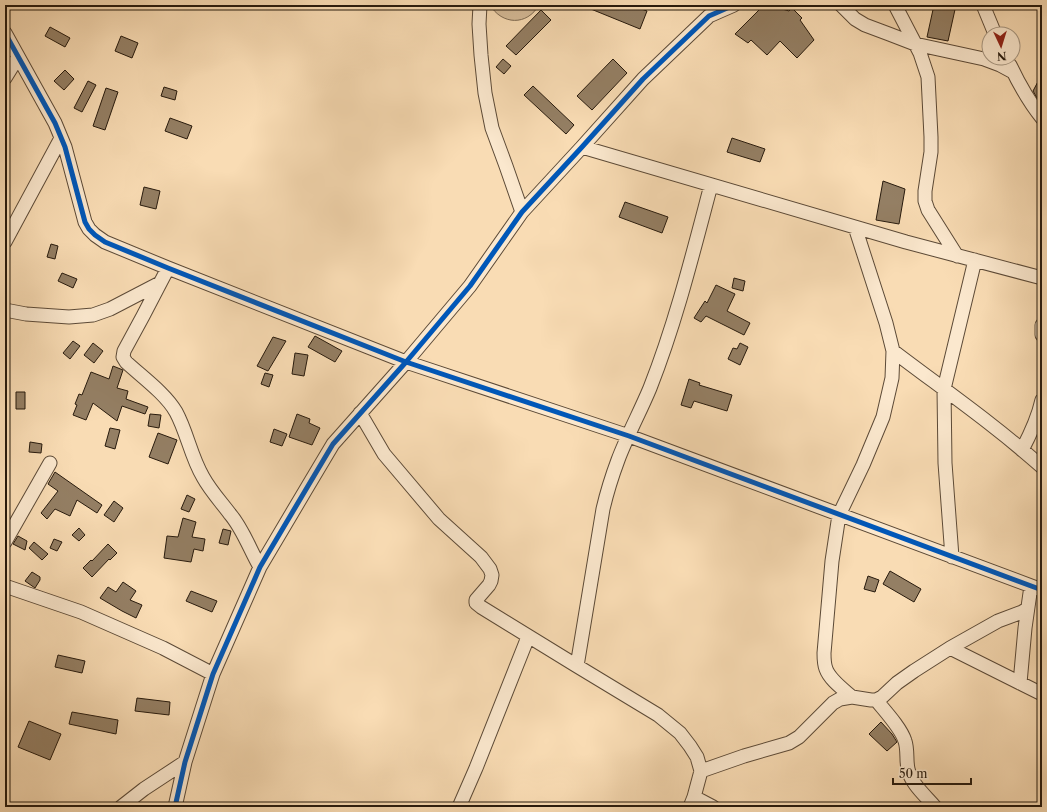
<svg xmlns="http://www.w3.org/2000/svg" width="1047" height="812" font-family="'Libre Caslon Text',serif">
<rect width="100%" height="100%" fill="#f9dcb4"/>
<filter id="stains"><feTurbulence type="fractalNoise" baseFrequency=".005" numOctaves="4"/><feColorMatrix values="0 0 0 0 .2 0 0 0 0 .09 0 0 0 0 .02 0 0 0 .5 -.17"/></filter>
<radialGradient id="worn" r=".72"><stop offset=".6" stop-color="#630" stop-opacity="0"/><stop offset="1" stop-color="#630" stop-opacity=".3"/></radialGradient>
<!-- green -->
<path fill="#d5bb98" stroke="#7e6a52" d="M 490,5 L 539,5 C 527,26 502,25 490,5 Z"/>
<!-- building -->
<path fill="#947f64" stroke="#271a0d" d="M 581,5 L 631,5 L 647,11 L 640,29 Z
M 764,5 L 769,5 L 789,11 L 792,8 L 802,18 L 800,20 L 814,40 L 797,58 L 780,41 L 767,55 L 751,40 L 748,43 L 735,34 Z
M 934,5 L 956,5 L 948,41 L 927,37 Z
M 541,10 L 551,20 L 516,55 L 506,46 Z
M 50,27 L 70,38 L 65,47 L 45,36 Z
M 121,36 L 138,43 L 132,58 L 115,51 Z
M 503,59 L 511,66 L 504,74 L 496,67 Z
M 613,59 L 627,73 L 592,110 L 577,96 Z
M 65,70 L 74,79 L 64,90 L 54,81 Z
M 1042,74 L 1042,100 L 1037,98 L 1033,91 Z
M 88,81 L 96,85 L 82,112 L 74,108 Z
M 533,86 L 574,125 L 566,134 L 524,95 Z
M 164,87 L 177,91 L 175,100 L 161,96 Z
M 106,88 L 118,92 L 105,130 L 93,126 Z
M 170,118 L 192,126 L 187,139 L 165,131 Z
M 732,138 L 765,149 L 760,162 L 727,152 Z
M 883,181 L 905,189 L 899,224 L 876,220 Z
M 144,187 L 160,191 L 156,209 L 140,205 Z
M 625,202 L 668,217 L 662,233 L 619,217 Z
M 51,244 L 58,246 L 55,259 L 47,257 Z
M 62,273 L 77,279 L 73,288 L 58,281 Z
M 734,278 L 745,281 L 743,291 L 732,288 Z
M 716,285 L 735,294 L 727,311 L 750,323 L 744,335 L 706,316 L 701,322 L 694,318 L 705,301 L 707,303 Z
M 315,336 L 342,351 L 335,362 L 308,347 Z
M 273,337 L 286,341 L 268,371 L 257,366 Z
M 73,341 L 80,346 L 70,359 L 63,353 Z
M 93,343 L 103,351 L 94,363 L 84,355 Z
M 740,343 L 748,347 L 740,365 L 728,359 L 733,348 L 737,349 Z
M 295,353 L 308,355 L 304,376 L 292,374 Z
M 113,366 L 123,370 L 117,388 L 128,391 L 126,399 L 148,407 L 145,414 L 122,406 L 117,421 L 93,403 L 86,420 L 73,415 L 77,405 L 75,404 L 79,394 L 82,395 L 91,372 L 109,379 Z
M 265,373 L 273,375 L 269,387 L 261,384 Z
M 689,379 L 700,383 L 699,385 L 732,395 L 727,411 L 694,401 L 691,408 L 681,405 Z
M 16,392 L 25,392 L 25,409 L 16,409 Z
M 150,414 L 161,415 L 159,428 L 148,426 Z
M 297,414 L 310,419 L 309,423 L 320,428 L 312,445 L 289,437 Z
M 110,428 L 120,430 L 115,449 L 105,446 Z
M 274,429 L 287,434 L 282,446 L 270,442 Z
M 158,433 L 177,440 L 168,464 L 149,457 Z
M 30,442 L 42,444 L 41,453 L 29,452 Z
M 55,472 L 102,505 L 97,513 L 77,500 L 70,516 L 55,509 L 47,519 L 41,513 L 58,491 L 48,484 Z
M 187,495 L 195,499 L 189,512 L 181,509 Z
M 114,501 L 123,508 L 114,522 L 104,515 Z
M 183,518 L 196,522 L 192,537 L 205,539 L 203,551 L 194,549 L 191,562 L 164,558 L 167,536 L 178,537 Z
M 79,528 L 85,535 L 79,541 L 72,535 Z
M 223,529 L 231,531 L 228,545 L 219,543 Z
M 18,536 L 27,541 L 25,550 L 13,544 Z
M 54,539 L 62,542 L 57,551 L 50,548 Z
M 34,542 L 48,554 L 42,560 L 29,548 Z
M 108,544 L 117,553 L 110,560 L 109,559 L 92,577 L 83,568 L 91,560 L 92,561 Z
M 890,571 L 921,589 L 914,602 L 883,584 Z
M 32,572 L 40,577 L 40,580 L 35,588 L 25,581 Z
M 868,576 L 879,580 L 875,592 L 864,589 Z
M 123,582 L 136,591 L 130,600 L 142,605 L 136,618 L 122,611 L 100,598 L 108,587 L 116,592 Z
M 191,591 L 217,601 L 212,612 L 186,601 Z
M 58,655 L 85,661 L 82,673 L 55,667 Z
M 137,698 L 170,702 L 169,715 L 135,711 Z
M 72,712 L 118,720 L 116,734 L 69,724 Z
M 29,721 L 61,734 L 50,760 L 18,747 Z
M 881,722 L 892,734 L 897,742 L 887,751 L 869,734 Z"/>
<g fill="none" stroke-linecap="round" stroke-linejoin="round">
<defs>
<path id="minor" d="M 480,5 L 479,24 L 481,55 L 485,93 L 492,128 L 506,166 L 522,212
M 841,5 L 855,19 L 865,25 L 889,34 L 915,44 L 984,59 L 1000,65 L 1013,72
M 895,5 L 920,53 L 928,77 L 931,137 L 931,152 L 925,191 L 925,201 L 928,210 L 957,256
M 983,5 L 995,34
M 5,33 L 55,123 L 65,147 L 85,222 L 89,229 L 95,235 L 105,242 L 168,268 L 406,362 L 629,436 L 1042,590
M 1010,65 C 1019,84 1029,102 1042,118
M 5,78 L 18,57
M 582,147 L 906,242 L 1042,278
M 5,242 L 61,138
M 168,268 L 143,316 L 124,351 L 123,357 L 126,362 C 141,376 166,394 176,412 C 187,432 191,457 203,477 C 210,490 221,502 230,514 C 243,529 250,550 260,567
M 5,310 L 26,314 L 69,317 L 93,315 L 110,309 L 160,283
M 1042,325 L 1042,335
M 893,351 C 943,389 995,425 1042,467
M 360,413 L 384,454 L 439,519 L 481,557 L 490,569 L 492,575 L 491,581 L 489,585 L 476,600 L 476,603 L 481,607 L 577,666 L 658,715 L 680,733 L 690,746 L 697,757 L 701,771 L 694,797 L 690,807
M 1022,450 C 1031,433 1038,418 1042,400
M 5,542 L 50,463
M 952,557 L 945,463 L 944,389 L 975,260
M 5,586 L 81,612 L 163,648 L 213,674
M 950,648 L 1042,694
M 577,666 L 603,509 C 607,492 612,476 618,460 C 627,436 640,412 650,388 C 676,322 693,253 711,185
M 1020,683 L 1025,628 L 1031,586
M 852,697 C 843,689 830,680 826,669 C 824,664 824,658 824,653 L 832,561 L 839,515 L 863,465 L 883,417 L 892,378 L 893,351 L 886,323 L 855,227
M 876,700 C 885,711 901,728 905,741 C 908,750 906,760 908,769 C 911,784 926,796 935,807
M 701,771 L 744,756 L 789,743 L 799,737 L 833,703 L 840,699 L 852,697 L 871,700 L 876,700 L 882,697 L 897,683 L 914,671 L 950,648 L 998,621 L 1022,612 L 1027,609
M 694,797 L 713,807
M 121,807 L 144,789 L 185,762
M 175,807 L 185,762 L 213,674 L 260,567 L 305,491 L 333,444 L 406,362 L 470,286 L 522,212 L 582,147 L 643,79 L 709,16 L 734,5
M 459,807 L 476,768 L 528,637"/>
</defs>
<!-- minor casing -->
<use href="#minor" stroke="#5c4a37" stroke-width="15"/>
<!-- minor -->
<use href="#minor" stroke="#fbe8ce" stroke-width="13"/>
<defs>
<path id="cycleway" d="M 5,33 L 55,123 L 65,147 L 85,222 L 89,229 L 95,235 L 105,242 L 168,268 L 406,362 L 629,436 L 1042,590
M 175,807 L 185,762 L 213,674 L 260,567 L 305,491 L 333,444 L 406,362 L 470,286 L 522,212 L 582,147 L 643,79 L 709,16 L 734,5"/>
</defs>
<!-- cycleway casing -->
<use href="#cycleway" stroke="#fbe8ce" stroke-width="8"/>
<!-- cycleway -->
<use href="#cycleway" stroke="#0057b8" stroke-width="5"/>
</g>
<!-- margin -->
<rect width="1047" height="812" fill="none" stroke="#f9dcb4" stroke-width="20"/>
<rect x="6" y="6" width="1035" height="800" fill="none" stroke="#271a0d" stroke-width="2"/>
<rect x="10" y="10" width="1027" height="792" fill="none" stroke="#271a0d"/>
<!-- north arrow -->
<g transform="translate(1001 46) rotate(176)"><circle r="19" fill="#fbe8ce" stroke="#a69681"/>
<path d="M0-3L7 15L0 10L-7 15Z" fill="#8f2418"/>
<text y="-6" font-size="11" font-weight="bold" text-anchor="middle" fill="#271a0d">N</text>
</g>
<!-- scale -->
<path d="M893 778v6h78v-6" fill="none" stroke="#271a0d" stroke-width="2"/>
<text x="899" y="778" font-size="12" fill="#271a0d" stroke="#fbe8ce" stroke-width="3" paint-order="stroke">50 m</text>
<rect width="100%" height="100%" filter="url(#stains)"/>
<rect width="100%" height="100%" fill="url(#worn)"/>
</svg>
